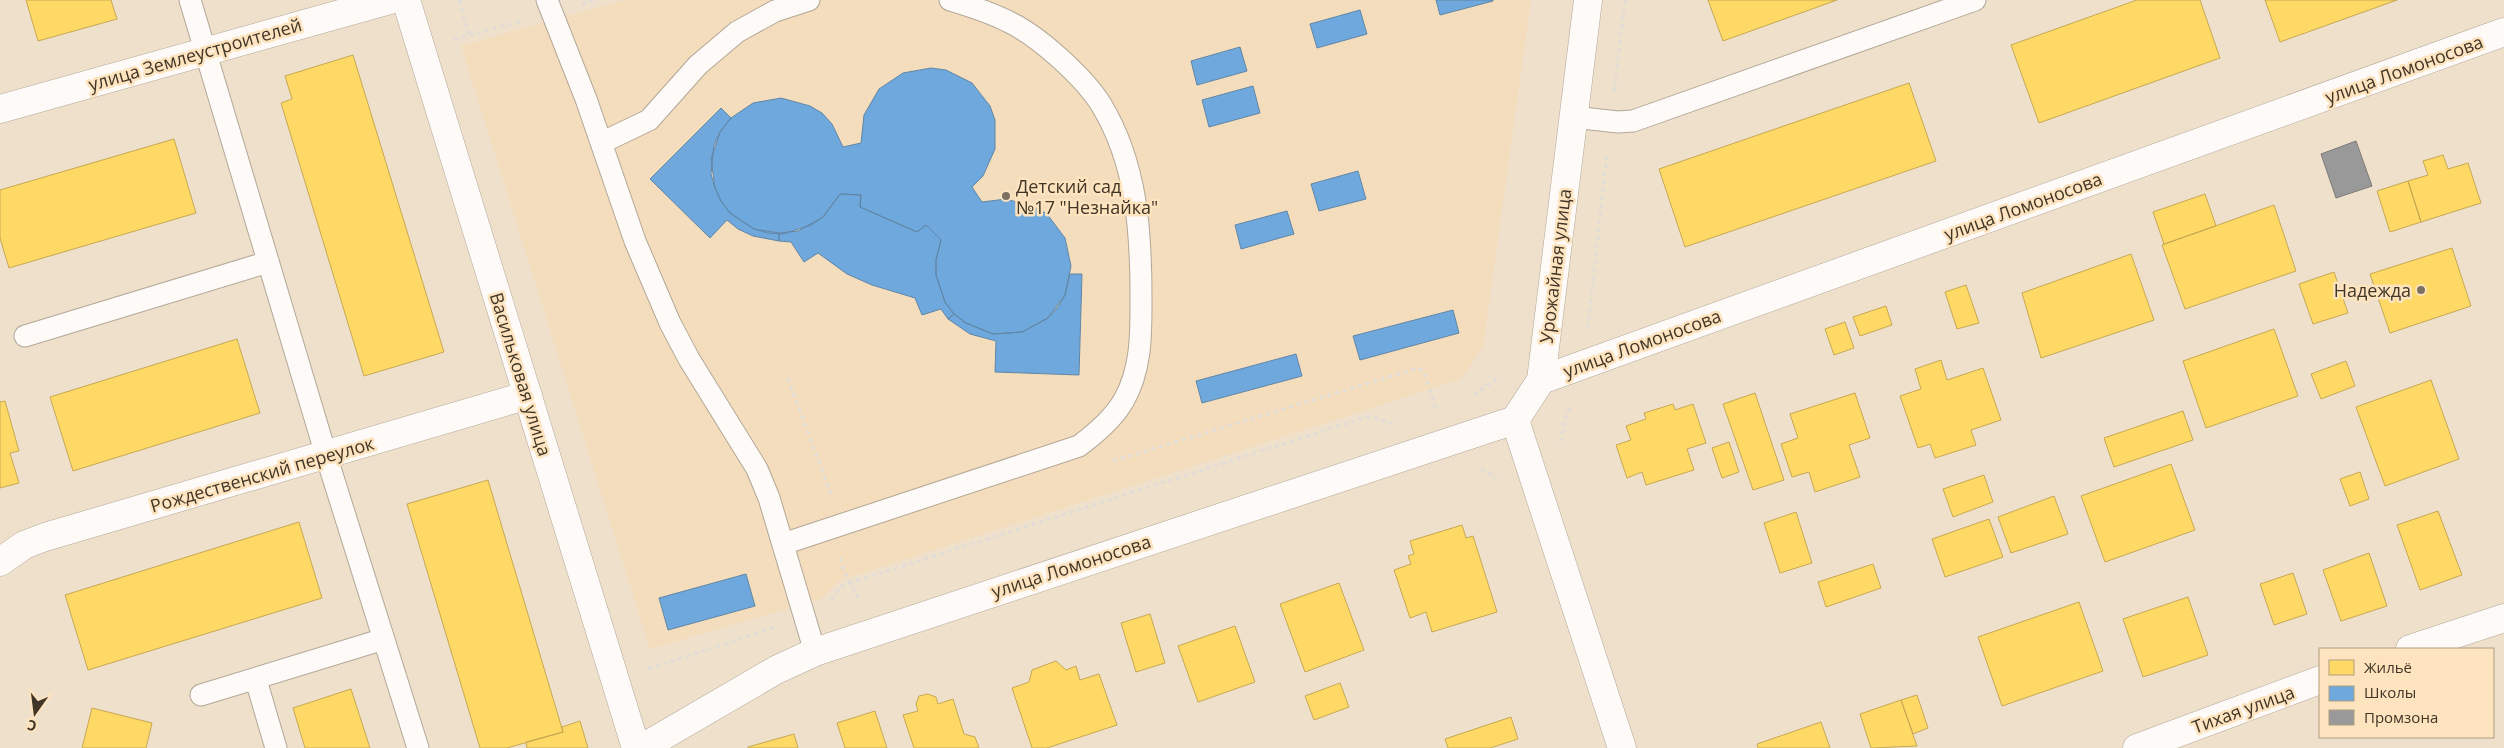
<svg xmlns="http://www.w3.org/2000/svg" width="2504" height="748" font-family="'Open Sans',sans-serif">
<rect width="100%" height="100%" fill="#efe0cc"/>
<!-- built -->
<path fill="#f4ddbc" d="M 625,0 L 1531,0 L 1483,347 L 1461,379 L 839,581 L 821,599 L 650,649 L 461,46 Z"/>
<!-- homes -->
<path fill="#ffd966" stroke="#c6a853" d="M 26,0 L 111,0 L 117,19 L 38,41 Z
M 1708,0 L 1837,0 L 1723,41 Z
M 2137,0 L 2200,0 L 2220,58 L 2039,123 L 2011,45 Z
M 2265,0 L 2397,0 L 2280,42 Z
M 353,55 L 444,352 L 364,376 L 281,103 L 292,99 L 285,76 Z
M 1909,83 L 1936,161 L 1685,247 L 1659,169 Z
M 174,139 L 196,213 L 9,268 L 0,238 L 0,190 Z
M 2443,155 L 2448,169 L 2468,163 L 2481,203 L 2421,222 L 2408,181 L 2428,175 L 2423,161 Z
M 2408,181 L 2421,222 L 2390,232 L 2377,191 Z
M 2205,194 L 2216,226 L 2164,244 L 2153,212 Z
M 2274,205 L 2296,271 L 2185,309 L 2162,245 Z
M 2452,248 L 2471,306 L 2390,333 L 2370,274 Z
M 2131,254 L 2154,320 L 2041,358 L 2022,293 Z
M 2334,272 L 2348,313 L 2313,324 L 2299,284 Z
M 1966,285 L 1979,323 L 1957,329 L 1945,292 Z
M 1886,306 L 1892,325 L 1860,336 L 1853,317 Z
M 1845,322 L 1854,348 L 1834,355 L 1825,329 Z
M 2274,329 L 2298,396 L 2206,428 L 2183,361 Z
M 237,339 L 260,413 L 73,471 L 50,397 Z
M 1941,360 L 1947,380 L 1983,368 L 2001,420 L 1971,430 L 1976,445 L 1935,458 L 1930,444 L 1918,448 L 1900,396 L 1921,389 L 1915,369 Z
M 2346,361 L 2355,386 L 2321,399 L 2311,374 Z
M 2431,380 L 2459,459 L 2385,486 L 2356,407 Z
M 1755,393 L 1784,480 L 1753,490 L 1723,404 Z
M 1855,393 L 1870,438 L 1849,445 L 1860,477 L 1815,492 L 1809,472 L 1792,477 L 1781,444 L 1798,438 L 1790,414 Z
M 5,401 L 19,451 L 10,453 L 19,483 L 0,488 L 0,402 Z
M 1673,404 L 1675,410 L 1693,404 L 1706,443 L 1687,449 L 1694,470 L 1646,485 L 1642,472 L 1627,478 L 1616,445 L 1631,440 L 1626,426 L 1646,419 L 1644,413 Z
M 2183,411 L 2193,440 L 2114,467 L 2104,438 Z
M 1729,442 L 1739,472 L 1722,478 L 1712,448 Z
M 2171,464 L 2195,530 L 2105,562 L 2081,496 Z
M 2360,472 L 2369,499 L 2350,506 L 2340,479 Z
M 1984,475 L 1993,502 L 1953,517 L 1943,489 Z
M 488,480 L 563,732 L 507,748 L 480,748 L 407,504 Z
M 2054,496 L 2068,534 L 2011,553 L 1998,517 Z
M 2438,511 L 2462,575 L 2420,590 L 2397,525 Z
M 1796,512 L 1812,563 L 1780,573 L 1764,523 Z
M 1989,519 L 2003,557 L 1945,577 L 1932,539 Z
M 299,522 L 322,598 L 88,670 L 65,595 Z
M 1462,525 L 1466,538 L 1473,536 L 1497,612 L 1432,632 L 1426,612 L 1410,618 L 1394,570 L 1411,564 L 1408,556 L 1414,554 L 1410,541 Z
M 2369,553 L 2387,606 L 2341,621 L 2323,570 Z
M 1873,564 L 1881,588 L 1826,607 L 1818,582 Z
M 2293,573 L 2307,614 L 2274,625 L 2260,584 Z
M 1339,583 L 1364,650 L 1305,672 L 1280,604 Z
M 2188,597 L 2208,655 L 2143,677 L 2123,619 Z
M 2079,602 L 2103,671 L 2002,706 L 1978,637 Z
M 1150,614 L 1165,663 L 1136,672 L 1121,623 Z
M 1235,626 L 1255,682 L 1198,702 L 1178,646 Z
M 1056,661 L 1066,670 L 1076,666 L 1080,680 L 1099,674 L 1117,725 L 1047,748 L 1032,748 L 1012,688 L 1029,682 L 1032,670 Z
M 1340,683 L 1349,707 L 1314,720 L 1305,696 Z
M 351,689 L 370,748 L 305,748 L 293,708 Z
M 928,694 L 936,697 L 938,704 L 953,699 L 964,734 L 975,737 L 979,748 L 914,748 L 903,715 L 918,711 L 916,704 L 919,696 Z
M 1917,695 L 1928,728 L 1913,734 L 1901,700 Z
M 1901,700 L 1917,746 L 1871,748 L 1860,714 Z
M 92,708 L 152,723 L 146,748 L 82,748 Z
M 875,711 L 887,748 L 845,748 L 837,723 Z
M 1511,717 L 1518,739 L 1490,748 L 1448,748 L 1445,739 Z
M 580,721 L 588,748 L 527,748 L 526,742 L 563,732 L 562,727 Z
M 1821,722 L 1830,748 L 1758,748 L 1757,744 Z
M 794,734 L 798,748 L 748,748 L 748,747 Z"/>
<!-- schools -->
<path fill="#6fa8dc" stroke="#6186a6" d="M 1436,0 L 1493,0 L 1493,1 L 1440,15 Z
M 1360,10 L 1367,34 L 1317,48 L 1310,24 Z
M 1240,47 L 1247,71 L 1197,85 L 1191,61 Z
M 931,68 L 946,70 L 972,83 L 990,106 L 995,120 L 995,149 L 983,176 L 972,187 L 982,202 L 1006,199 L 1034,207 L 1047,214 L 1065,238 L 1071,266 L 1065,295 L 1048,318 L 1022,332 L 993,334 L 966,323 L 954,314 L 945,302 L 936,275 L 936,260 L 941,240 L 926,225 L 917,232 L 860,207 L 861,195 L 840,194 L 823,217 L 811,225 L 783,234 L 768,233 L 754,229 L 730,213 L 721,201 L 715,188 L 711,159 L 720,132 L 731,118 L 753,103 L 781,98 L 810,106 L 822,113 L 832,124 L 843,147 L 861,143 L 864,115 L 879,89 L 903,73 Z
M 1253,86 L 1260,113 L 1209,127 L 1202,100 Z
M 721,108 L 731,118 L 720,132 L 714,145 L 711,174 L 715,188 L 721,201 L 730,213 L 754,229 L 779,233 L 779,241 L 753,236 L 738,229 L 727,220 L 710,238 L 650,179 Z
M 1358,171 L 1366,199 L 1319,211 L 1311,184 Z
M 840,194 L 861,195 L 860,207 L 917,232 L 926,225 L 941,240 L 936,260 L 936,275 L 945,302 L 954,314 L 948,319 L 941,309 L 922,315 L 915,298 L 872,285 L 847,274 L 818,253 L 804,262 L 791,242 L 779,241 L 779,233 L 798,231 L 823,217 Z
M 1287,211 L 1294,234 L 1241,249 L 1235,225 Z
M 1070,274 L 1082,274 L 1079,375 L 995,372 L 996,341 L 970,334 L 948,319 L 954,314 L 966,323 L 993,334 L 1022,332 L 1048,318 L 1058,307 L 1065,295 Z
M 1453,310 L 1459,333 L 1360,360 L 1353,336 Z
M 1296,354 L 1302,376 L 1202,403 L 1196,381 Z
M 746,574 L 755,606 L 668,630 L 659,598 Z"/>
<!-- industry -->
<path fill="#999" stroke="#7e7b77" d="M 2356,141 L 2372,186 L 2336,198 L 2321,154 Z"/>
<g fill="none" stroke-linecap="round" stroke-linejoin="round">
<defs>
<path id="lane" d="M 190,0 L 326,455 L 418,748
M 547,0 L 586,99 L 635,241 L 670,323 L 689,359 L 757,469 L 769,498 L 815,652
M 1573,117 L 1618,122 L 1633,121 L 1975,0
M 601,143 L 649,120 L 698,65 L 737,32 L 775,11 L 809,0
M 25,336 L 268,262
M 783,544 L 1079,446 C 1096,433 1113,419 1124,400 C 1142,368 1141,332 1141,297 C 1141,231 1137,165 1102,106 C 1085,78 1038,35 1007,21 C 989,12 970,6 950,0
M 256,680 L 276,748
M 201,695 L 384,639"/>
<path id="street" d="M 406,0 L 636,748
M 1588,0 L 1541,380 L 1515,420 L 1622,748
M 0,109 L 390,0
M 1541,380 L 2504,32
M 0,562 L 24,545 L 45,537 L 528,395
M 2410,649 L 2504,618
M 642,748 L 776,670 L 815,652 L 1515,420
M 2137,748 L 2320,680"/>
</defs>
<!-- lane casing -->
<use href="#lane" stroke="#b2a798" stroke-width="23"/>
<!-- street casing -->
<use href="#street" stroke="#b2a798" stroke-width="29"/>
<!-- path -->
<path stroke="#e1dcd5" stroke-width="3" stroke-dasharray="4 4" stroke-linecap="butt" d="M 459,0 L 469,35
M 582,4 L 598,0
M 454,39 L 523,21
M 1614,91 L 1625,0
M 1588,327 L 1607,152
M 788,378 L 831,495
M 1474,395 L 1499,377
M 1560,442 L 1565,419 L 1570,407
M 1113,461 L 1418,368 L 1424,371 L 1436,410
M 1481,469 L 1497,478
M 840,558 L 844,571 L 860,602
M 831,599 L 842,586 L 850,583 L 1370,416 L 1393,424
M 648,669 L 775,627"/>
<!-- lane -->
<use href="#lane" stroke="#fdfaf7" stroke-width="21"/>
<!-- street -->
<use href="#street" stroke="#fdfaf7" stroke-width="28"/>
</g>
<!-- markers -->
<g fill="#7d7161" stroke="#fde3be" stroke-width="2">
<circle cx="1006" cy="196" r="5"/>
<circle cx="2421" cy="290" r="5"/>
</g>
<g text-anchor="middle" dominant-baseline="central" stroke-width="5" stroke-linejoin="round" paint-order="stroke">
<!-- street labels -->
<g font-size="18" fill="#403527" stroke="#fde3be">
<text transform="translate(195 54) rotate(-16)">улица Землеустроителей</text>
<text transform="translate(2404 69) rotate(-20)">улица Ломоносова</text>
<text transform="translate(2023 206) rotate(-20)">улица Ломоносова</text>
<text transform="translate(1555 266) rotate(-83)">Урожайная улица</text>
<text transform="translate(1642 343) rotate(-20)">улица Ломоносова</text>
<text transform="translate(521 374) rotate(73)">Васильковая улица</text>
<text transform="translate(262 474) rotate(-16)">Рождественский переулок</text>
<text transform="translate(1071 566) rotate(-18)">улица Ломоносова</text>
<text transform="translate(2243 709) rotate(-20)">Тихая улица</text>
</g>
<!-- poi labels -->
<g font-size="18" fill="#403527" stroke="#fde3be" text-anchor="start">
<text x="1016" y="186">Детский сад<tspan x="1016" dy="21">№17 "Незнайка"</tspan></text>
<text x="2411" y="290" text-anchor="end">Надежда</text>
</g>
</g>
<!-- legend -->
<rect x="2319" y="648" width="175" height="90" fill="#fde3be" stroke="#b19d82"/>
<rect x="2329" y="660" width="25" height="15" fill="#ffd966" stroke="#b19d82"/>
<text x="2364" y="673" font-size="15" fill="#403527">Жильё</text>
<rect x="2329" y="686" width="25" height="15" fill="#6fa8dc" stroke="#b19d82"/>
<text x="2364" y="698" font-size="15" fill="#403527">Школы</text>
<rect x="2329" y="710" width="25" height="15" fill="#999999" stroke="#b19d82"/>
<text x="2364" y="723" font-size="15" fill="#403527">Промзона</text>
<!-- north arrow -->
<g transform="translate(35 713) rotate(194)" stroke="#fde3be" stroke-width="4" paint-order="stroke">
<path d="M0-4L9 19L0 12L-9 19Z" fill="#403527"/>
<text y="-8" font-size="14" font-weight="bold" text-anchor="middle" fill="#403527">С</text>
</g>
</svg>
